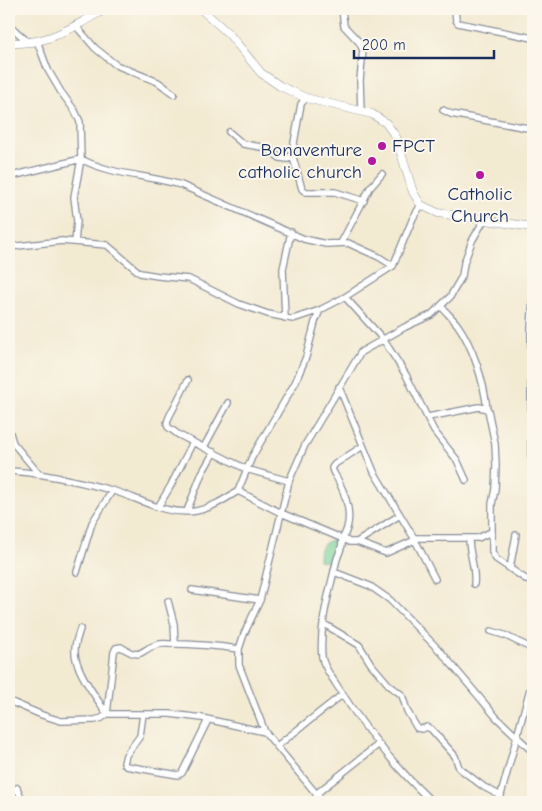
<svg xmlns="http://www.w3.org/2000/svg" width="542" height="811" font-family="'Comic Neue',sans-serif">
<rect width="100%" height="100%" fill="#fbf7ec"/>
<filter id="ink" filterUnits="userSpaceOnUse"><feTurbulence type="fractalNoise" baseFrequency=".02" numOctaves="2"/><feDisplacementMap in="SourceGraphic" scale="10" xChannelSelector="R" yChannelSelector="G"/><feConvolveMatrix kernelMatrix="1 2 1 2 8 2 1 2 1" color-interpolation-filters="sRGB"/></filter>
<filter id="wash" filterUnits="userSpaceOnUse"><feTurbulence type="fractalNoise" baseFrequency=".0096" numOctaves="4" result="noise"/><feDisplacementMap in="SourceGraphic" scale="20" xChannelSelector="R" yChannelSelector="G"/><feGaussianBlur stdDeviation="1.12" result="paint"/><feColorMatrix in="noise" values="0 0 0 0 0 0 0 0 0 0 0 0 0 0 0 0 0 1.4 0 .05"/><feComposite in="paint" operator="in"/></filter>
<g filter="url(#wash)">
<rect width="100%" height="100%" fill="#f3ead2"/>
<!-- green -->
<path fill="#74cf95" stroke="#487f7a" d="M 331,540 L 337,540 L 335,556 L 332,561 L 326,562 L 319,560 C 319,548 320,545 331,540 Z"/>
</g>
<g filter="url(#ink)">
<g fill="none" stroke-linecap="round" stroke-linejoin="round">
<defs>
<path id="street" d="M 342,9 L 344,26 L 359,42 L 363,50 L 360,80 L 361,111
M 455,9 L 456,20 L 458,23 L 533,38
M 9,25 L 28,42
M 75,25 L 95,48 L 116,65 L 158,82 L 174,94
M 37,41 L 48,70 L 61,92 L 75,111 L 80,122 L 81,159 L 74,197 L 77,221 L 75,242
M 306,98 L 301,104 L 292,154 L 302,189 L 306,192 L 335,192 L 364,201
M 443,110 L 451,114 L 533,129
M 229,132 L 243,144 L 267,148 L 280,158 L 288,159 L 292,154
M 9,179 L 16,175 L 81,159 C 111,175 148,175 181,185 L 304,239 L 326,244 L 348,243 L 379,257 L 393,266
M 341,243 L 370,188 L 382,174
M 9,247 L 62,241 L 107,245 L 140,273 L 158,276 L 189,279 L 239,304 L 268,314 L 293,319 L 320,310 L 345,297 L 393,266 L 413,218 L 421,205
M 345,297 L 383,339 L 406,375 L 434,431 L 457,460 L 466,480
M 533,297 L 531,328 L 531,454 L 533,466
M 441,306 C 446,312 452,318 457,324 C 473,346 484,382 487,409
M 285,318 L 283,269 L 291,232
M 188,380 L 169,417 L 167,423 L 168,427 L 179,435 L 246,469 L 289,481
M 339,387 L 374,472 L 414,538 L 478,538 L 491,532
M 428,417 L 479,407 L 484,408 L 488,410 L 495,444 L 496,466 L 495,489 L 492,504 L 492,552 L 496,559 L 533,584
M 9,430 L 13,443 L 39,474
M 204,447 L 228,403
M 9,471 C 43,473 78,481 111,490 C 139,498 165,516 196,511 C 212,508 225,499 238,491 L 281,513 L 341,538 C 345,545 337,555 336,563 C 329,593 319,625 322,657 C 323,666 331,676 336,684 C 363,727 395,767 432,802
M 238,491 L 252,457 L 295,383 L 306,357 L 315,322 L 320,310
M 158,507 L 170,487 L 193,442
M 187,511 L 202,473 L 214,452
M 343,538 L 349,542 L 357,542 L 386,553 L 415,540
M 414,538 L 435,579
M 342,539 C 354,521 348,500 339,482 C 337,477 333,474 332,468 L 335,464 L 363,446
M 469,539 C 469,554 476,569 474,584
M 357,542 L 400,515
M 510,568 L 516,535
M 77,572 L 92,523 L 112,491
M 334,572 L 370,586 L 390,600 L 442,653 L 496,717 L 533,752
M 192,590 L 260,600
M 168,601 L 174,624 L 175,644
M 324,624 L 359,645 L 371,664 L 389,685 L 402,695 L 407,711 L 417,728 L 422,729 L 427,727 L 431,729 L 455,756 L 459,768 L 484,787 L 501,796
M 80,629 C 78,636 75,643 75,649 C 73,668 97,698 107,714 L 170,714 L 202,718 L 265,732
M 491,631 L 504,635 L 533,649
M 9,701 L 42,715 L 61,721 L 95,720 L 102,718 L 107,714 L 114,652 L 116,648 L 121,647 C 143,661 139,650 156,645 C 161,643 167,644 172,644 C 195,644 217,646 239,649
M 143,714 L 140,736 L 126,755 L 124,763 L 126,766 L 178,775 L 182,773 L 208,720
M 277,746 L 343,694
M 316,794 L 379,744
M 9,796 L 17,788 L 23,802
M 323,802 L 265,732 L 239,665 L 239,649 L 244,634 L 260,600 L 289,481 L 305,445 L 361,352 L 405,327 L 431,315 L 450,297 L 462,276 L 464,263 L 472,241 L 484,220
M 499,802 L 533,678"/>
<path id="secondary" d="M 201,9 L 229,34 L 261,73 L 280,86 L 306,98 L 372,114 L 386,123 L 396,137 L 413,192 L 421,205 L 438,213 L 533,227
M 9,43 C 18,43 28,43 37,41 C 61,36 84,21 105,9"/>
</defs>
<!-- street casing -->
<use href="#street" stroke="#878c98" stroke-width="8"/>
<!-- secondary casing -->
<use href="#secondary" stroke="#878c98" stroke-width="9"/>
<!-- street -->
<use href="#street" stroke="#fff" stroke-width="5.5"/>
<!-- secondary -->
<use href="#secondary" stroke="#fff" stroke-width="8"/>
</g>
</g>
<!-- markers -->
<g fill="#b5179e" stroke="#fbf7ec" stroke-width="2">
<circle cx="382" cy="146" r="5"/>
<circle cx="372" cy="161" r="5"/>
<circle cx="480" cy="175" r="5"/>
</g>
<g text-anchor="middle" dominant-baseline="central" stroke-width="4" stroke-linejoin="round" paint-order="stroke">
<!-- poi labels -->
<g font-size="19" fill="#1b2f5e" stroke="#fbf7ec" text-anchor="start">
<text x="392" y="146">FPCT</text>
<text x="362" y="150" text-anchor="end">Bonaventure<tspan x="362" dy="22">catholic church</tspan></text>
<text x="480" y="194" text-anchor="middle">Catholic<tspan x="480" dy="22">Church</tspan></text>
</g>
</g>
<!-- margin -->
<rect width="542" height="811" fill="none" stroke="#fbf7ec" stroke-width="30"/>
<!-- scale -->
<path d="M354 50v8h140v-8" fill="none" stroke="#1b2f5e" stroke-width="2.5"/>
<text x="362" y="50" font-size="15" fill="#1b2f5e" stroke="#fbf7ec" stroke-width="4" paint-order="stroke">200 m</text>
</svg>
